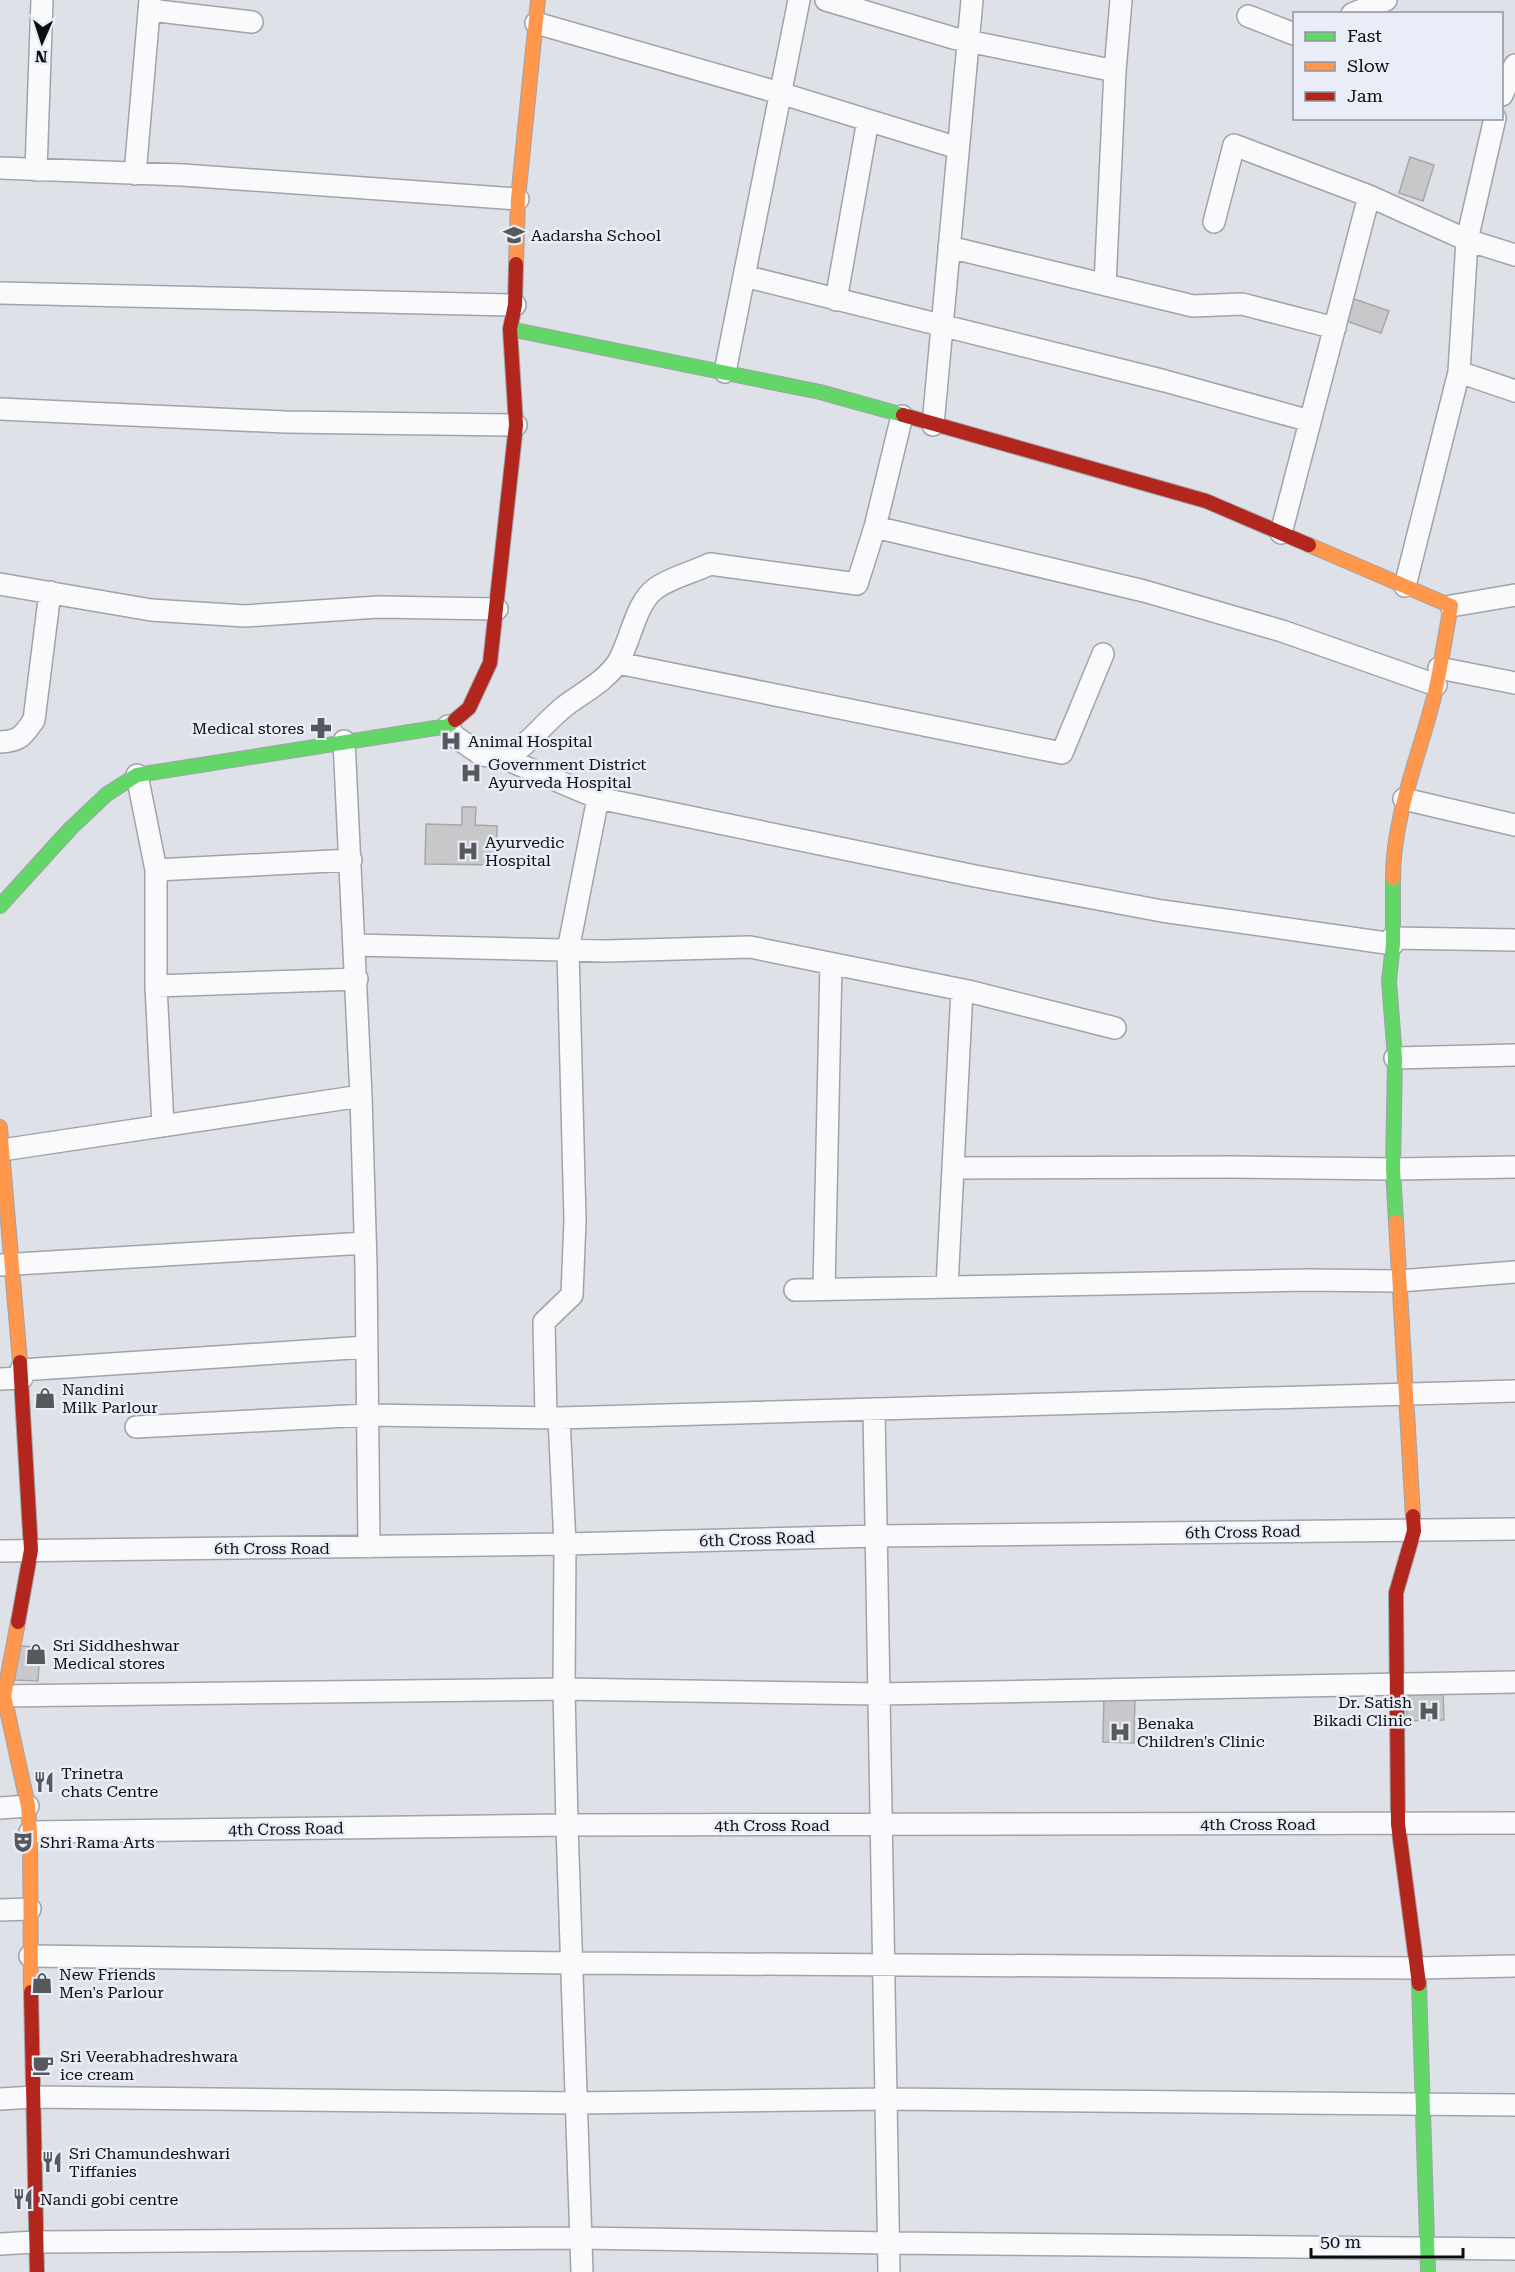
<svg xmlns="http://www.w3.org/2000/svg" width="1515" height="2272" font-family="'Roboto Serif',serif">
<rect width="100%" height="100%" fill="#dee1e8"/>
<!-- building -->
<path fill="#c8c8ca" stroke="#a7a7a8" stroke-width="1.5" d="M 1410,157 L 1434,165 L 1423,201 L 1399,193 Z
M 1354,299 L 1389,311 L 1381,333 L 1346,321 Z
M 462,807 L 476,807 L 475,825 L 497,826 L 496,865 L 425,864 L 426,824 L 462,825 Z
M 16,1646 L 40,1647 L 38,1681 L 14,1680 Z
M 1443,1691 L 1444,1720 L 1407,1721 L 1406,1692 Z
M 1104,1694 L 1135,1694 L 1134,1743 L 1103,1742 Z"/>
<g fill="none" stroke-linecap="round" stroke-linejoin="round">
<defs>
<path id="street" d="M 826,0 L 953,38 L 1115,71
M 150,10 L 252,22
M 1352,14 L 1386,0
M 1248,16 L 1294,34
M 536,23 L 780,93 L 958,148
M 1502,95 L 1515,65
M 0,168 L 183,175 L 518,199
M 36,170 L 42,0
M 135,174 L 150,0
M 1214,222 L 1234,145 L 1369,196 L 1467,240 L 1515,255
M 949,247 L 1193,306 L 1242,304 L 1335,328
M 744,276 L 1165,381 L 1310,421
M 1105,285 L 1115,71 L 1121,0
M 0,293 L 515,305
M 836,300 L 868,120
M 725,372 L 799,0
M 1459,372 L 1515,391
M 0,409 L 285,422 L 516,425
M 933,425 L 972,0
M 875,527 L 1144,591 L 1282,631 L 1436,685
M 1281,533 L 1369,196
M 0,584 L 151,610 L 245,616 L 378,607 L 497,609
M 1405,586 L 1459,372 L 1467,240 L 1495,118
M 1451,606 L 1515,595
M 618,663 L 1062,753 L 1103,654
M 1439,668 L 1515,683
M 448,726 L 454,736 L 482,755 L 506,759 C 529,744 544,723 565,706 C 582,693 606,681 618,662 C 631,641 635,604 655,589 C 669,578 694,572 710,564 L 857,584 L 875,527 L 902,416
M 344,741 L 361,1096 L 366,1265 L 369,1547
M 0,742 C 20,741 23,736 34,720 L 50,592
M 506,759 L 598,798 L 975,876 L 1162,911 L 1393,944
M 137,775 L 156,870 L 156,986 L 163,1126
M 1404,799 L 1515,825
M 156,870 L 351,860
M 1392,938 L 1515,940
M 355,945 L 606,951 L 750,947 L 968,991 L 1115,1028
M 156,986 L 357,979
M 1395,1058 L 1515,1055
M 2,1150 L 361,1096
M 953,1168 L 1231,1167 L 1393,1169 L 1515,1167
M 0,1265 L 365,1243
M 947,1287 L 962,990
M 824,1289 L 831,964
M 795,1290 L 1307,1280 L 1399,1281 L 1515,1272
M 21,1370 L 367,1347
M 0,1379 L 22,1378
M 874,1409 L 889,2272
M 546,1417 L 544,1322 L 572,1295 L 575,1220 L 568,950 L 598,798
M 559,1418 L 1515,1391
M 136,1427 L 367,1415 L 559,1418 L 565,1544 L 564,1689 L 567,1825 L 582,2272
M 0,1551 L 565,1544 L 877,1536 L 1515,1529
M 0,1696 L 564,1689 L 879,1694 L 1515,1682
M 0,1808 L 28,1806
M 30,1832 L 567,1825 L 1515,1823
M 0,1910 L 30,1909
M 30,1956 L 572,1963 L 1418,1968 L 1515,1966
M 0,2099 L 34,2097 L 576,2103 L 888,2099 L 1515,2105
M 0,2244 L 36,2242 L 581,2238 L 889,2243 L 1515,2249"/>
<path id="fast" d="M 510,329 L 820,392 L 903,415
M 1393,878 L 1393,944 L 1389,981 L 1395,1058 L 1393,1169 L 1396,1222
M 0,906 L 70,829 L 107,794 L 137,775 L 448,726 L 455,720
M 1419,1984 L 1428,2272"/>
<path id="slow" d="M 516,264 L 518,199 L 538,0
M 1309,545 L 1451,606 C 1445,636 1441,667 1434,697 C 1419,757 1393,816 1393,878
M 0,1127 L 20,1362
M 1396,1222 L 1413,1516
M 18,1622 L 4,1696 L 28,1806 L 30,1832 L 31,1992"/>
<path id="jam" d="M 903,415 L 1206,501 L 1309,545
M 455,720 L 469,708 L 490,663 L 516,425 L 510,329 L 515,305 L 516,264
M 1413,1516 L 1414,1531 L 1396,1593 L 1398,1824 L 1419,1984
M 18,1622 L 31,1550 L 20,1362
M 31,1992 L 37,2272"/>
</defs>
<!-- street casing -->
<use href="#street" stroke="#a0a3a8" stroke-width="24"/>
<!-- fast casing -->
<use href="#fast" stroke="#a0a3a8" stroke-width="16"/>
<!-- slow casing -->
<use href="#slow" stroke="#a0a3a8" stroke-width="16"/>
<!-- jam casing -->
<use href="#jam" stroke="#a0a3a8" stroke-width="16"/>
<!-- street -->
<use href="#street" stroke="#fafafc" stroke-width="21"/>
<!-- fast -->
<use href="#fast" stroke="#63d668" stroke-width="14"/>
<!-- slow -->
<use href="#slow" stroke="#ff974d" stroke-width="14"/>
<!-- jam -->
<use href="#jam" stroke="#b3261e" stroke-width="14"/>
</g>
<!-- icons -->
<defs>
<symbol id="school-bare" viewBox="-9 -9 18 18"><path d="M0-5L7-2L0 1L-7-2ZM-4 1L0 2.5L4 1V4Q0 6-4 4Z" fill="#56585c" stroke="#e8edf8" stroke-width="2.5" paint-order="stroke"/></symbol>
<symbol id="pharmacy-bare" viewBox="-9 -9 18 18"><path d="M-2-6h4v4h4v4h-4v4h-4v-4h-4v-4h4Z" fill="#56585c" stroke="#e8edf8" stroke-width="2.5" paint-order="stroke"/></symbol>
<symbol id="hospital-bare" viewBox="-9 -9 18 18"><path d="M-5-5h3v3.5h4V-5h3V5h-3V1.5h-4V5h-3Z" fill="#56585c" stroke="#e8edf8" stroke-width="2.5" paint-order="stroke"/></symbol>
<symbol id="shop-bare" viewBox="-9 -9 18 18"><path d="M-5-2.5h2.3a2.7 3.5 0 0 1 5.4 0H5L5.5 6h-11ZM-1.5-2.5h3a1.5 2.3 0 0 0-3 0Z" fill="#56585c" stroke="#e8edf8" stroke-width="2.5" paint-order="stroke"/></symbol>
<symbol id="restaurant-bare" viewBox="-9 -9 18 18"><path d="M-5-6h1v4h1v-4h1v4h1v-4h1v5L-1.5 .5V6h-2V.5L-5-1ZM5-6V6H3V1.5H1.5Q1.5-4 5-6Z" fill="#56585c" stroke="#e8edf8" stroke-width="2.5" paint-order="stroke"/></symbol>
<symbol id="theatre-bare" viewBox="-9 -9 18 18"><path d="M-5-5.5Q0-4 5-5.5V0Q5 5 0 6Q-5 5-5 0ZM-3.3-2.5H-1v1.5H-3.3ZM1-2.5H3.3v1.5H1ZM-2.8 1Q0 5.5 2.8 1Z" fill="#56585c" stroke="#e8edf8" stroke-width="2.5" paint-order="stroke"/></symbol>
<symbol id="cafe-bare" viewBox="-9 -9 18 18"><path d="M-5.5-4.5H6V0H3Q3 3.5 0 3.5H-2.5Q-5.5 3.5-5.5 0ZM3-3.2v2h1.7v-2ZM-6 4.5H4V6H-6Z" fill="#56585c" stroke="#e8edf8" stroke-width="2.5" paint-order="stroke"/></symbol>
</defs>
<g fill-rule="evenodd">
<use href="#school-bare" x="499" y="220" width="30" height="30"/>
<use href="#pharmacy-bare" x="306" y="713" width="30" height="30"/>
<use href="#hospital-bare" x="436" y="726" width="30" height="30"/>
<use href="#hospital-bare" x="456" y="758" width="30" height="30"/>
<use href="#hospital-bare" x="453" y="836" width="30" height="30"/>
<use href="#shop-bare" x="30" y="1383" width="30" height="30"/>
<use href="#shop-bare" x="21" y="1639" width="30" height="30"/>
<use href="#hospital-bare" x="1414" y="1696" width="30" height="30"/>
<use href="#hospital-bare" x="1105" y="1717" width="30" height="30"/>
<use href="#restaurant-bare" x="29" y="1767" width="30" height="30"/>
<use href="#theatre-bare" x="8" y="1827" width="30" height="30"/>
<use href="#shop-bare" x="27" y="1968" width="30" height="30"/>
<use href="#cafe-bare" x="28" y="2050" width="30" height="30"/>
<use href="#restaurant-bare" x="37" y="2147" width="30" height="30"/>
<use href="#restaurant-bare" x="8" y="2184" width="30" height="30"/>
</g>
<g text-anchor="middle" dominant-baseline="central" stroke-width="5" stroke-linejoin="round" paint-order="stroke">
<!-- poi labels -->
<g font-size="16" fill="#0c0e11" stroke="#e8edf8" text-anchor="start">
<text x="531" y="235">Aadarsha School</text>
<text x="304" y="728" text-anchor="end">Medical stores</text>
<text x="468" y="741">Animal Hospital</text>
<text x="488" y="764">Government District<tspan x="488" dy="18">Ayurveda Hospital</tspan></text>
<text x="485" y="842">Ayurvedic<tspan x="485" dy="18">Hospital</tspan></text>
<text x="62" y="1389">Nandini<tspan x="62" dy="18">Milk Parlour</tspan></text>
<text x="53" y="1645">Sri Siddheshwar<tspan x="53" dy="18">Medical stores</tspan></text>
<text x="1412" y="1702" text-anchor="end">Dr. Satish<tspan x="1412" dy="18">Bikadi Clinic</tspan></text>
<text x="1137" y="1723">Benaka<tspan x="1137" dy="18">Children's Clinic</tspan></text>
<text x="61" y="1773">Trinetra<tspan x="61" dy="18">chats Centre</tspan></text>
<text x="40" y="1842">Shri Rama Arts</text>
<text x="59" y="1974">New Friends<tspan x="59" dy="18">Men's Parlour</tspan></text>
<text x="60" y="2056">Sri Veerabhadreshwara<tspan x="60" dy="18">ice cream</tspan></text>
<text x="69" y="2153">Sri Chamundeshwari<tspan x="69" dy="18">Tiffanies</tspan></text>
<text x="40" y="2199">Nandi gobi centre</text>
</g>
<!-- street labels -->
<g font-size="16" fill="#0c0e11" stroke="#e8edf8">
<text transform="translate(1243 1532) rotate(-1)">6th Cross Road</text>
<text transform="translate(757 1539) rotate(-2)">6th Cross Road</text>
<text x="272" y="1548">6th Cross Road</text>
<text x="1258" y="1824">4th Cross Road</text>
<text x="772" y="1825">4th Cross Road</text>
<text transform="translate(286 1829) rotate(-1)">4th Cross Road</text>
</g>
</g>
<!-- legend -->
<rect x="1293" y="12" width="210" height="108" fill="#e8edf8" stroke="#90949c" stroke-width="1.5"/>
<rect x="1305" y="32" width="30" height="9" fill="#63d668" stroke="#90949c" stroke-width="1.5"/>
<text x="1347" y="42" font-size="18" fill="#0c0e11">Fast</text>
<rect x="1305" y="62" width="30" height="9" fill="#ff974d" stroke="#90949c" stroke-width="1.5"/>
<text x="1347" y="72" font-size="18" fill="#0c0e11">Slow</text>
<rect x="1305" y="92" width="30" height="9" fill="#b3261e" stroke="#90949c" stroke-width="1.5"/>
<text x="1347" y="102" font-size="18" fill="#0c0e11">Jam</text>
<!-- north arrow -->
<g transform="translate(42 42) rotate(183)" stroke="#e8edf8" stroke-width="4.5" paint-order="stroke">
<path d="M0-4.5L10 22L0 15L-10 22Z" fill="#0c0e11"/>
<text y="-9" font-size="16" font-weight="bold" text-anchor="middle" fill="#0c0e11">N</text>
</g>
<!-- scale -->
<path d="M1311 2248v9h152v-9" fill="none" stroke="#0c0e11" stroke-width="3"/>
<text x="1320" y="2248" font-size="18" fill="#0c0e11" stroke="#e8edf8" stroke-width="4.5" paint-order="stroke">50 m</text>
</svg>
